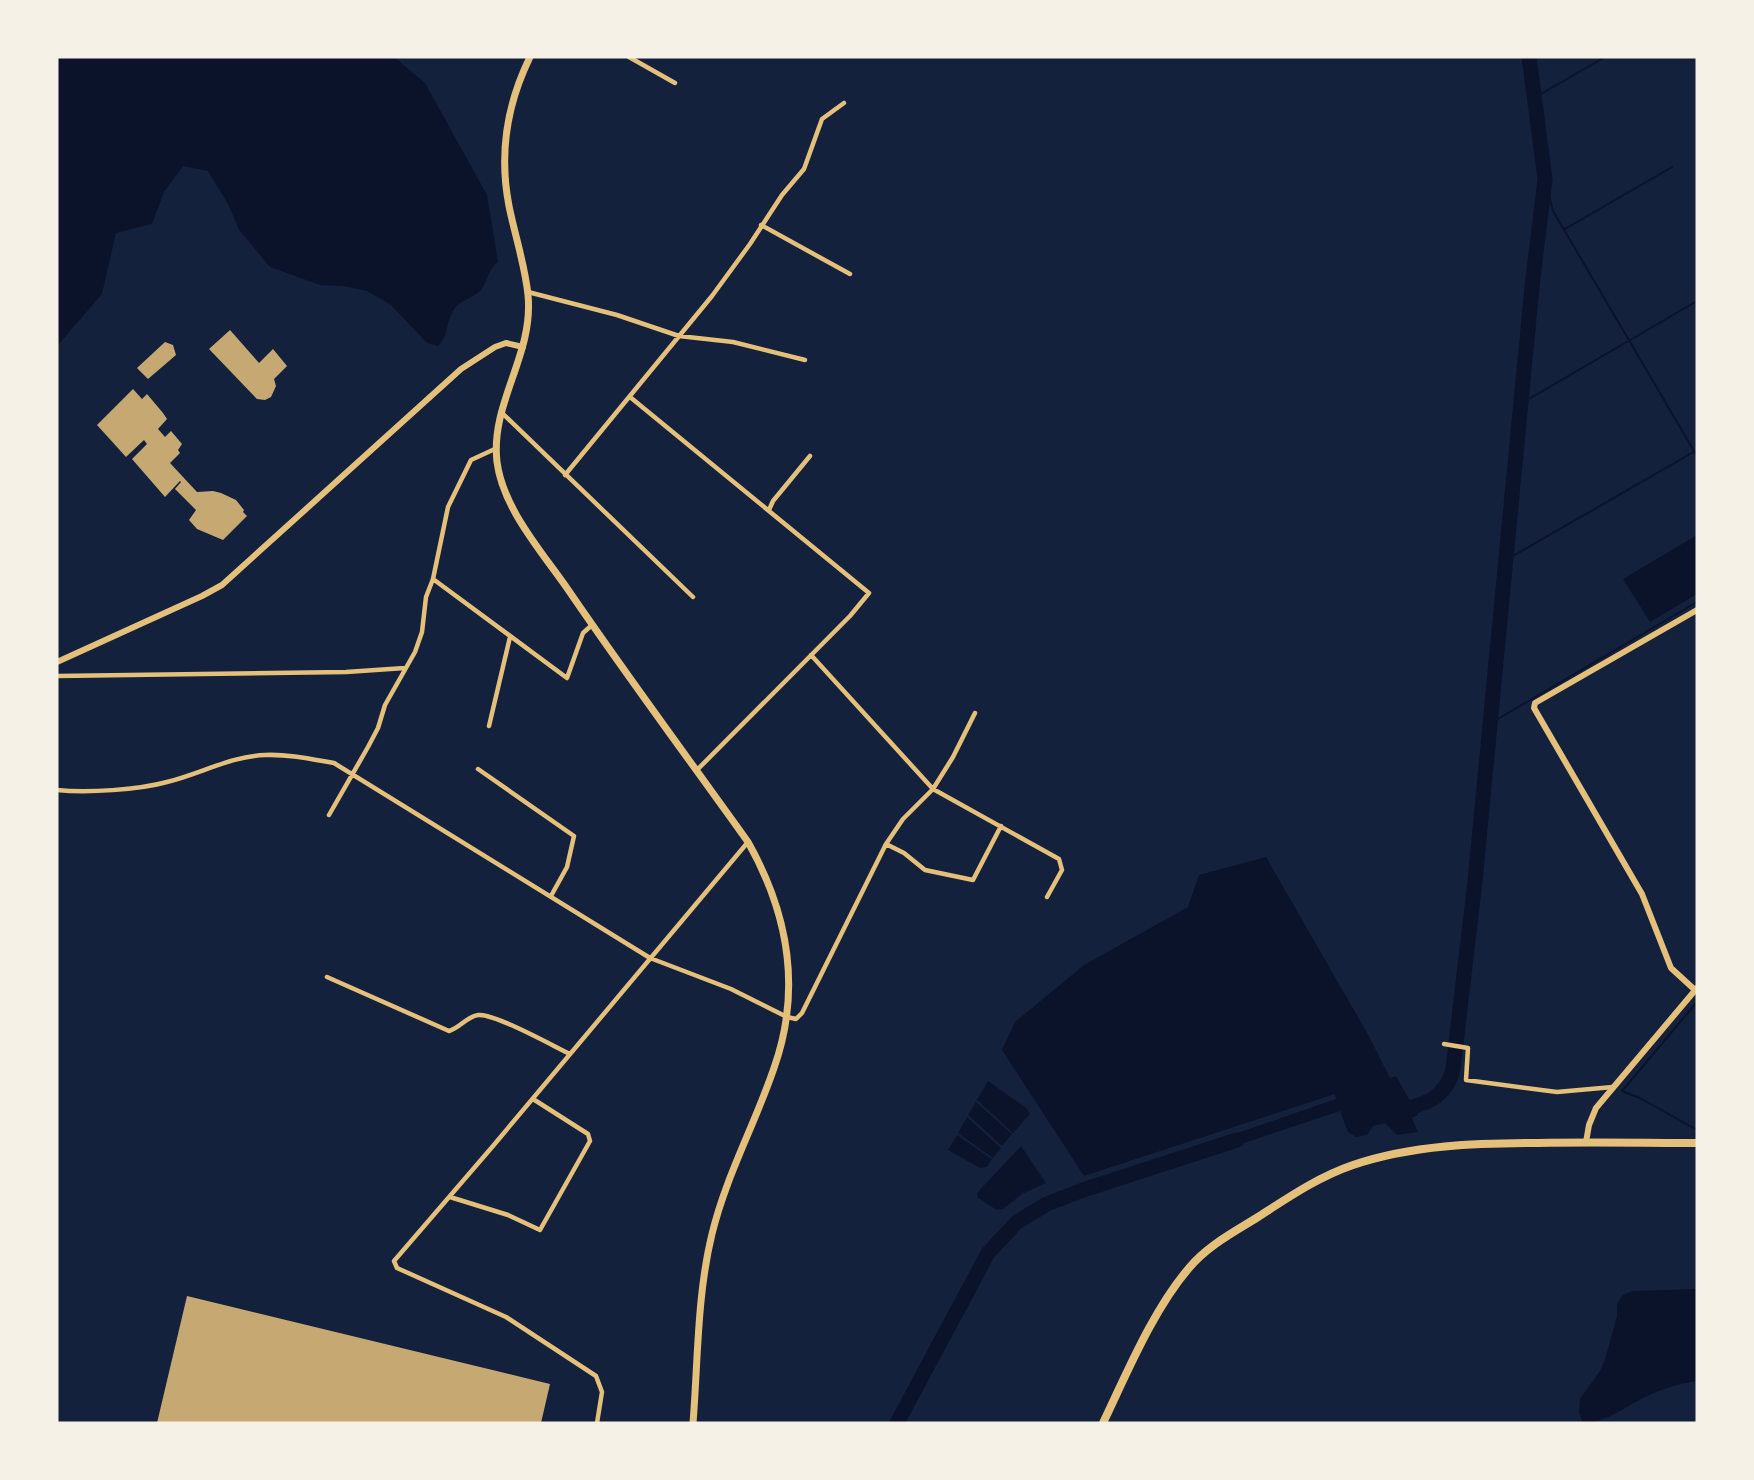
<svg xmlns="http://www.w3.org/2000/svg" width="1754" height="1480" font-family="'Nunito Sans',sans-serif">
<rect width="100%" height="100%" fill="#14213d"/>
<!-- water -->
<path fill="#0b132b" d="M 66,57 L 394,57 L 425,83 L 487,195 L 498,262 C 488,269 488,281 481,290 C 473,299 459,299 452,313 C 445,326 449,335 438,346 L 427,343 L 391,305 L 367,291 L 343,286 L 320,285 L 270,267 L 239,230 L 228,204 L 208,171 L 183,166 L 164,192 L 152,224 L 116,233 L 102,294 L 57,346 L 57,58 Z
M 1697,535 L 1697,594 L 1650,622 L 1623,579 Z
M 1266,857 L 1370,1038 L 1390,1078 L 1396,1076 L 1418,1115 L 1412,1118 L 1418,1132 L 1397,1135 L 1385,1123 L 1373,1126 L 1367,1135 L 1356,1137 L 1348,1132 L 1340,1111 L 1220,1151 L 1217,1140 L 1336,1099 L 1335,1094 L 1084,1176 L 1002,1050 L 1015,1022 L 1084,965 L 1188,907 L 1199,875 Z
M 988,1081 L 1026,1108 L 1030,1114 L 1013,1133 L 977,1100 Z
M 976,1102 L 1012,1134 L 1002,1146 L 968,1115 Z
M 967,1117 L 1001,1148 L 993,1158 L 958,1133 Z
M 957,1135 L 992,1159 L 987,1167 L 980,1168 L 948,1150 Z
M 1021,1146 L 1046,1183 L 1022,1194 L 1003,1209 L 997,1210 L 978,1198 L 977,1193 Z
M 1697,1289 L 1697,1381 C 1681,1383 1662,1389 1647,1396 C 1633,1402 1597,1429 1582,1421 L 1579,1413 L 1580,1399 L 1600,1371 L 1606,1356 L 1617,1316 L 1617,1304 L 1623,1295 L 1632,1291 Z"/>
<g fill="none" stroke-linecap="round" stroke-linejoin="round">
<!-- stream -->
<path stroke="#0b132b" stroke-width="2" d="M 1534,98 L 1605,57
M 1545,179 L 1553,211 L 1697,456
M 1565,229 L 1672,167
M 1522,403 L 1697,301
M 1506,560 L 1697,450
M 1491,723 L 1697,602
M 1697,1002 L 1622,1091 L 1640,1098 L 1697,1130"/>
<!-- river -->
<path stroke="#0b132b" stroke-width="15" d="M 1395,1111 C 1422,1106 1446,1099 1453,1069 L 1475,881 L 1532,287 L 1545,179 L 1529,57
M 897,1423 L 988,1253 L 1017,1222 L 1047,1204 L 1083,1190 L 1237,1140"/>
</g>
<!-- building -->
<path fill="#c6a872" d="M 230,330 L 259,363 L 273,349 L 287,366 L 274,379 L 276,386 L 271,397 L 265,400 L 257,399 L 209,349 Z
M 165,342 L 173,345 L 176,355 L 148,379 L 137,368 Z
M 133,389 L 142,399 L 147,394 L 163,413 L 167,419 L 158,429 L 165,437 L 171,431 L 182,444 L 178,450 L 180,453 L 170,463 L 197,492 L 213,491 L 221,493 L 236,500 L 244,510 L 243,512 L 247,516 L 223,540 L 197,529 L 189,520 L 196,510 L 175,489 L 181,482 L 180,481 L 165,497 L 132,459 L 147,444 L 144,440 L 126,457 L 97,425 Z
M 187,1296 L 550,1384 L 541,1423 L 157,1423 Z"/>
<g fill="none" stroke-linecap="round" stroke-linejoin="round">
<!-- minor -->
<path stroke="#e5c07b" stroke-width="4.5" d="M 629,57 L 675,83
M 761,225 L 850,274
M 528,292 L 617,315 L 679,336 L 733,342 L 805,360
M 630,397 L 869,593 L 850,616 L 697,770
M 501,412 L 693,597
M 565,475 L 712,296 L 750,244 L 782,195 L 804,169 L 822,119 L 844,103
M 769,510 L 773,501 L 810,456
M 433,579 L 567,678 L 583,633 L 592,625
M 811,655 L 933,789 L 1059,859 L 1062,870 L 1047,897
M 57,676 L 346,672 L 405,668
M 489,726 L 510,637
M 478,769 L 574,836 L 567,867 L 551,896
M 57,790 C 87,793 138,790 167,782 C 200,774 231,756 265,755 C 288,754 311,759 334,763 L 650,958 L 731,989 L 787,1017 L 796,1019 L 802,1013 L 886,844 L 903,819 L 933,789 L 953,757 L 975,713
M 329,815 L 368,747 L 378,728 L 385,705 L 415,652 L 422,632 L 426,597 L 433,579 L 448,507 L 471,460 L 497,448
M 886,844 L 904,853 L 925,870 L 973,880 L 1001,826
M 327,977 L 449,1031 C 460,1028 466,1017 478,1015 C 494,1013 553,1046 570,1054
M 1444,1044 L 1468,1048 L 1466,1080 L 1557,1092 L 1613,1087
M 450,1197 L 508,1215 L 540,1230 L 590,1141 L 588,1134 L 533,1099
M 597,1423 L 602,1392 L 596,1376 L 506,1317 L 397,1268 L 394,1261 L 493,1146 L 748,842"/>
<!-- tertiary -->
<path stroke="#e5c07b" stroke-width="6" d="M 57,662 L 202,596 L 222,585 L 461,369 L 495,347 L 506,343 L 523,347
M 1695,990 L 1671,968 L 1642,894 L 1534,708 L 1535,703 L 1697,610
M 1586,1142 L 1589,1125 L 1596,1108 L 1697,988"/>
<!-- secondary -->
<path stroke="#e5c07b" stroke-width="7" d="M 530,57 C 507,104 499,155 509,206 C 515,236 525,265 528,295 C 534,355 490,403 497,462 C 503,509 543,553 569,591 C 627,676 688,758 748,842 C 788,913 802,989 774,1068 C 755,1124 726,1176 712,1234 C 697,1295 698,1361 693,1423"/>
<!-- primary -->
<path stroke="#e5c07b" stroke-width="8" d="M 1103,1423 C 1127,1373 1153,1310 1189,1268 C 1207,1246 1234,1232 1258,1217 C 1289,1197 1318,1177 1353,1165 C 1412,1145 1477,1143 1538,1143 C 1591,1142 1644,1143 1697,1143"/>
</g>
<!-- border -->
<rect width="1754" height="1480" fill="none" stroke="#f6f1e7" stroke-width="117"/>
</svg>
